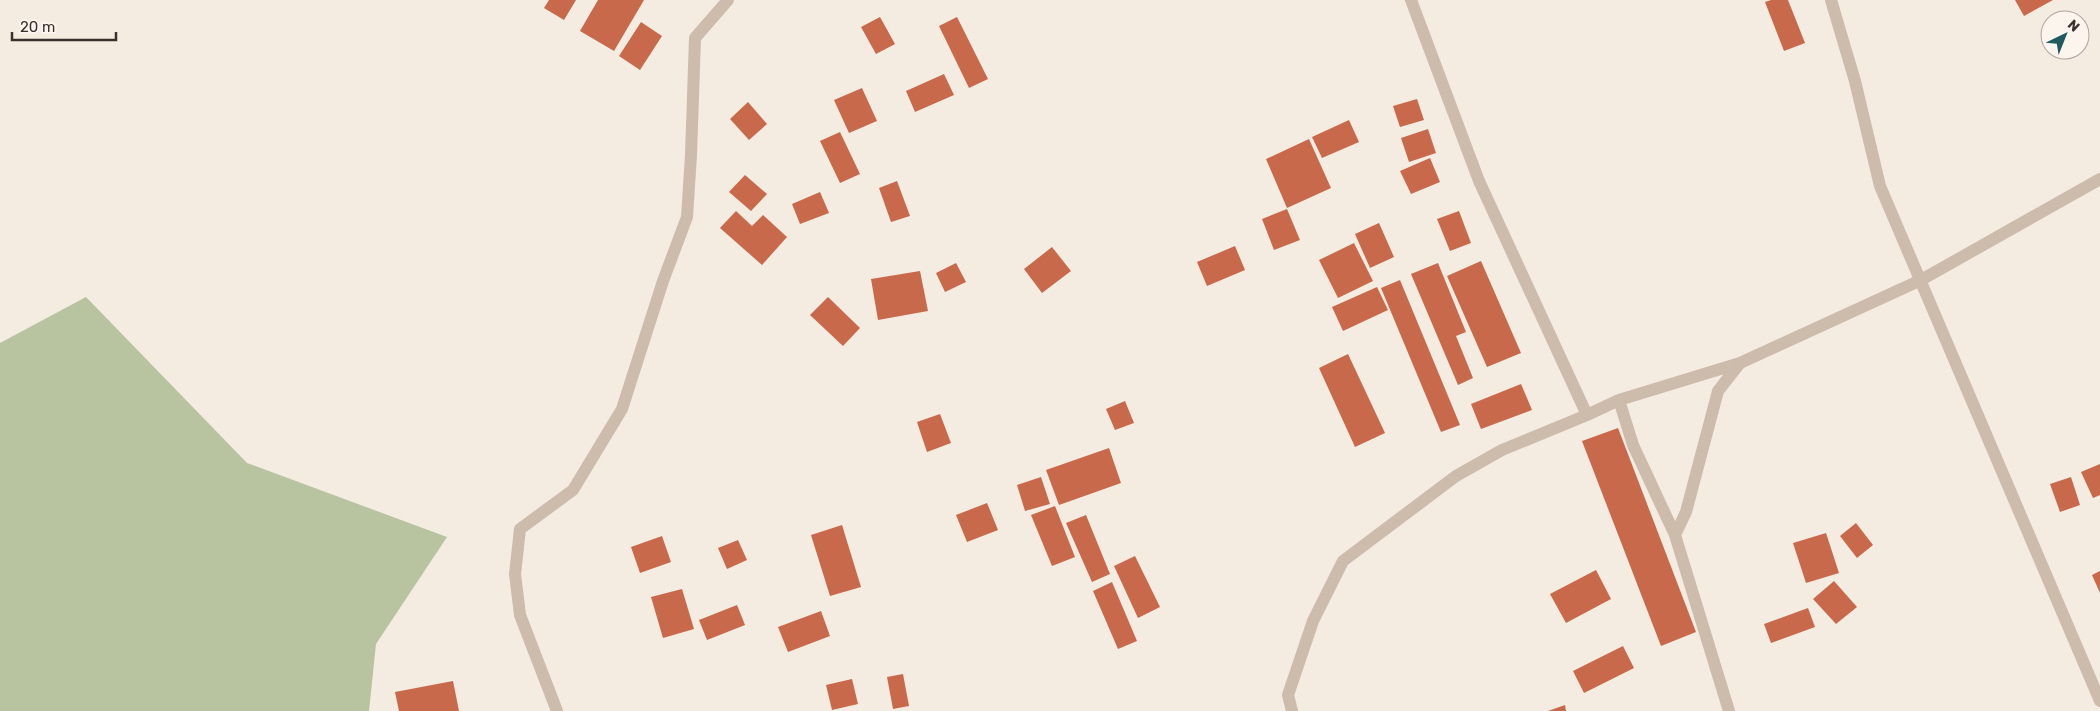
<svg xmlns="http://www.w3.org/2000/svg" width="2100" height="711" font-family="Rubik,sans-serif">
<rect width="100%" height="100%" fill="#f4ebe1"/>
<!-- green -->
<path fill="#b8c4a0" d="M 86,297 L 247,463 L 447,537 L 376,644 L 369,711 L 0,711 L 0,343 Z"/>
<!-- building -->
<path fill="#c8694b" d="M 549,0 L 576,0 L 564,20 L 544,8 Z
M 598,0 L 644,0 L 614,51 L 580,31 Z
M 1771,0 L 1788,0 L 1805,43 L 1784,51 L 1765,2 Z
M 2015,0 L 2053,0 L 2024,16 Z
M 880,17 L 895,44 L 876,54 L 861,27 Z
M 957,17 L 988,79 L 969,88 L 939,26 Z
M 641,22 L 662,36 L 640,70 L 619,56 Z
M 944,74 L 954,95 L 915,112 L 906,91 Z
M 862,88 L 877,121 L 849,133 L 834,100 Z
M 1417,99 L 1424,120 L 1400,127 L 1393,106 Z
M 748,102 L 767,124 L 749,140 L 730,119 Z
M 1349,120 L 1359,142 L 1322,158 L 1312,137 Z
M 1428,129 L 1436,153 L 1409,162 L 1401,138 Z
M 840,132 L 860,174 L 840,183 L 820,141 Z
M 1309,139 L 1331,188 L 1287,208 L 1266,159 Z
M 1430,158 L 1440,182 L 1411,194 L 1400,171 Z
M 745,175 L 767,194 L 751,211 L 729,192 Z
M 897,181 L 910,216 L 891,222 L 879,188 Z
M 820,192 L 829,213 L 800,224 L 792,204 Z
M 1287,209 L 1300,240 L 1274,250 L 1262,219 Z
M 736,211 L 752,226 L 763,215 L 787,237 L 762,265 L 720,228 Z
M 1459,211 L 1471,243 L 1450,251 L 1437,219 Z
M 1379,223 L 1394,257 L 1370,268 L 1355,234 Z
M 1354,243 L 1373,281 L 1338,298 L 1319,260 Z
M 1235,246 L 1245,270 L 1207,286 L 1197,262 Z
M 1052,247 L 1071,271 L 1042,293 L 1024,269 Z
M 1481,261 L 1521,353 L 1487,367 L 1447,276 Z
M 956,263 L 966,282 L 945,292 L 936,273 Z
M 1438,263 L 1466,332 L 1456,336 L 1473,378 L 1458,385 L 1411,274 Z
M 920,271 L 928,311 L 878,320 L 871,279 Z
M 1400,280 L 1460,425 L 1441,432 L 1381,288 Z
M 1377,287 L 1388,310 L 1343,331 L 1332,307 Z
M 828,297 L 860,328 L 843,346 L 810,315 Z
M 1348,354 L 1385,433 L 1355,447 L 1319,368 Z
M 1521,384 L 1532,410 L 1481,429 L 1471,404 Z
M 1125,401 L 1134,423 L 1115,430 L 1106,409 Z
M 940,414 L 951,443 L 927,452 L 917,422 Z
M 1618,428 L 1696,632 L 1661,646 L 1582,441 Z
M 1109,448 L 1121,483 L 1059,505 L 1046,470 Z
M 2100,464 L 2100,495 L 2093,498 L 2081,472 Z
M 1041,477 L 1050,504 L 1025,511 L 1017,485 Z
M 2071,477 L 2080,505 L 2060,512 L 2050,484 Z
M 987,503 L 998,530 L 967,542 L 956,515 Z
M 1055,506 L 1075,557 L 1052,566 L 1031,515 Z
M 1086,515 L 1110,574 L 1092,582 L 1066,523 Z
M 1856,523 L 1873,545 L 1857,558 L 1840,536 Z
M 842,525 L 861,587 L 830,596 L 811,535 Z
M 1826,533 L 1839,573 L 1806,583 L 1793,543 Z
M 662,536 L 671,562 L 640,573 L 631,547 Z
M 738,540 L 747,560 L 727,569 L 718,548 Z
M 1135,556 L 1160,607 L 1138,618 L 1114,566 Z
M 1596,570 L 1611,599 L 1566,623 L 1550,594 Z
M 2100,571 L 2100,593 L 2092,575 Z
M 1834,581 L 1857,607 L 1836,624 L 1813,599 Z
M 1112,582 L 1137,641 L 1118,649 L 1093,591 Z
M 682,589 L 694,629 L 663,638 L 651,597 Z
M 737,605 L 745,625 L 707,640 L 699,620 Z
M 1808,608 L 1815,627 L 1771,643 L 1764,624 Z
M 821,611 L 830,636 L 788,652 L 778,627 Z
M 1623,646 L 1634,668 L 1584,693 L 1573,671 Z
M 903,674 L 909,706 L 893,709 L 887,677 Z
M 852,679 L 858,704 L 832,710 L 826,685 Z
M 453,681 L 459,711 L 399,711 L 395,692 Z
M 1565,705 L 1566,711 L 1548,711 Z"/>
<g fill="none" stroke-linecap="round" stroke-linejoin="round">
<!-- minor -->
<path stroke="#cdbbac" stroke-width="12" d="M 1411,0 L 1479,181 L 1587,415 L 1619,400 L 1633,445 L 1675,535 L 1729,711
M 1831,0 L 1855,81 L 1880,186 L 2100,701
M 1619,400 L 1740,363 L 1921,280 L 2100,179
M 1675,535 L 1686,512 L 1718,391 L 1740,363
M 557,711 L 520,615 L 515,574 L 520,529 L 573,490 L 622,409 L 663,281 L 687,217 L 691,155 L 695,38 L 728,0
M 1292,711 L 1288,695 L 1313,621 L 1343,561 L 1456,476 L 1502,450 L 1587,415"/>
</g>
<!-- north arrow -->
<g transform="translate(2065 35) rotate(43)"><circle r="24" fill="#fbf5ee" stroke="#aea6a0"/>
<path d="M0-4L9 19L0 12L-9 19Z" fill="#1f5a5e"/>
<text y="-8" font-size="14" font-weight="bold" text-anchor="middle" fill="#3b302b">N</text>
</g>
<!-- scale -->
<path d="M12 32v8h104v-8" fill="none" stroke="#3b302b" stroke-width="2.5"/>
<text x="20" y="32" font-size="15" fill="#3b302b" stroke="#fbf5ee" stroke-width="4" paint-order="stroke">20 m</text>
</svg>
